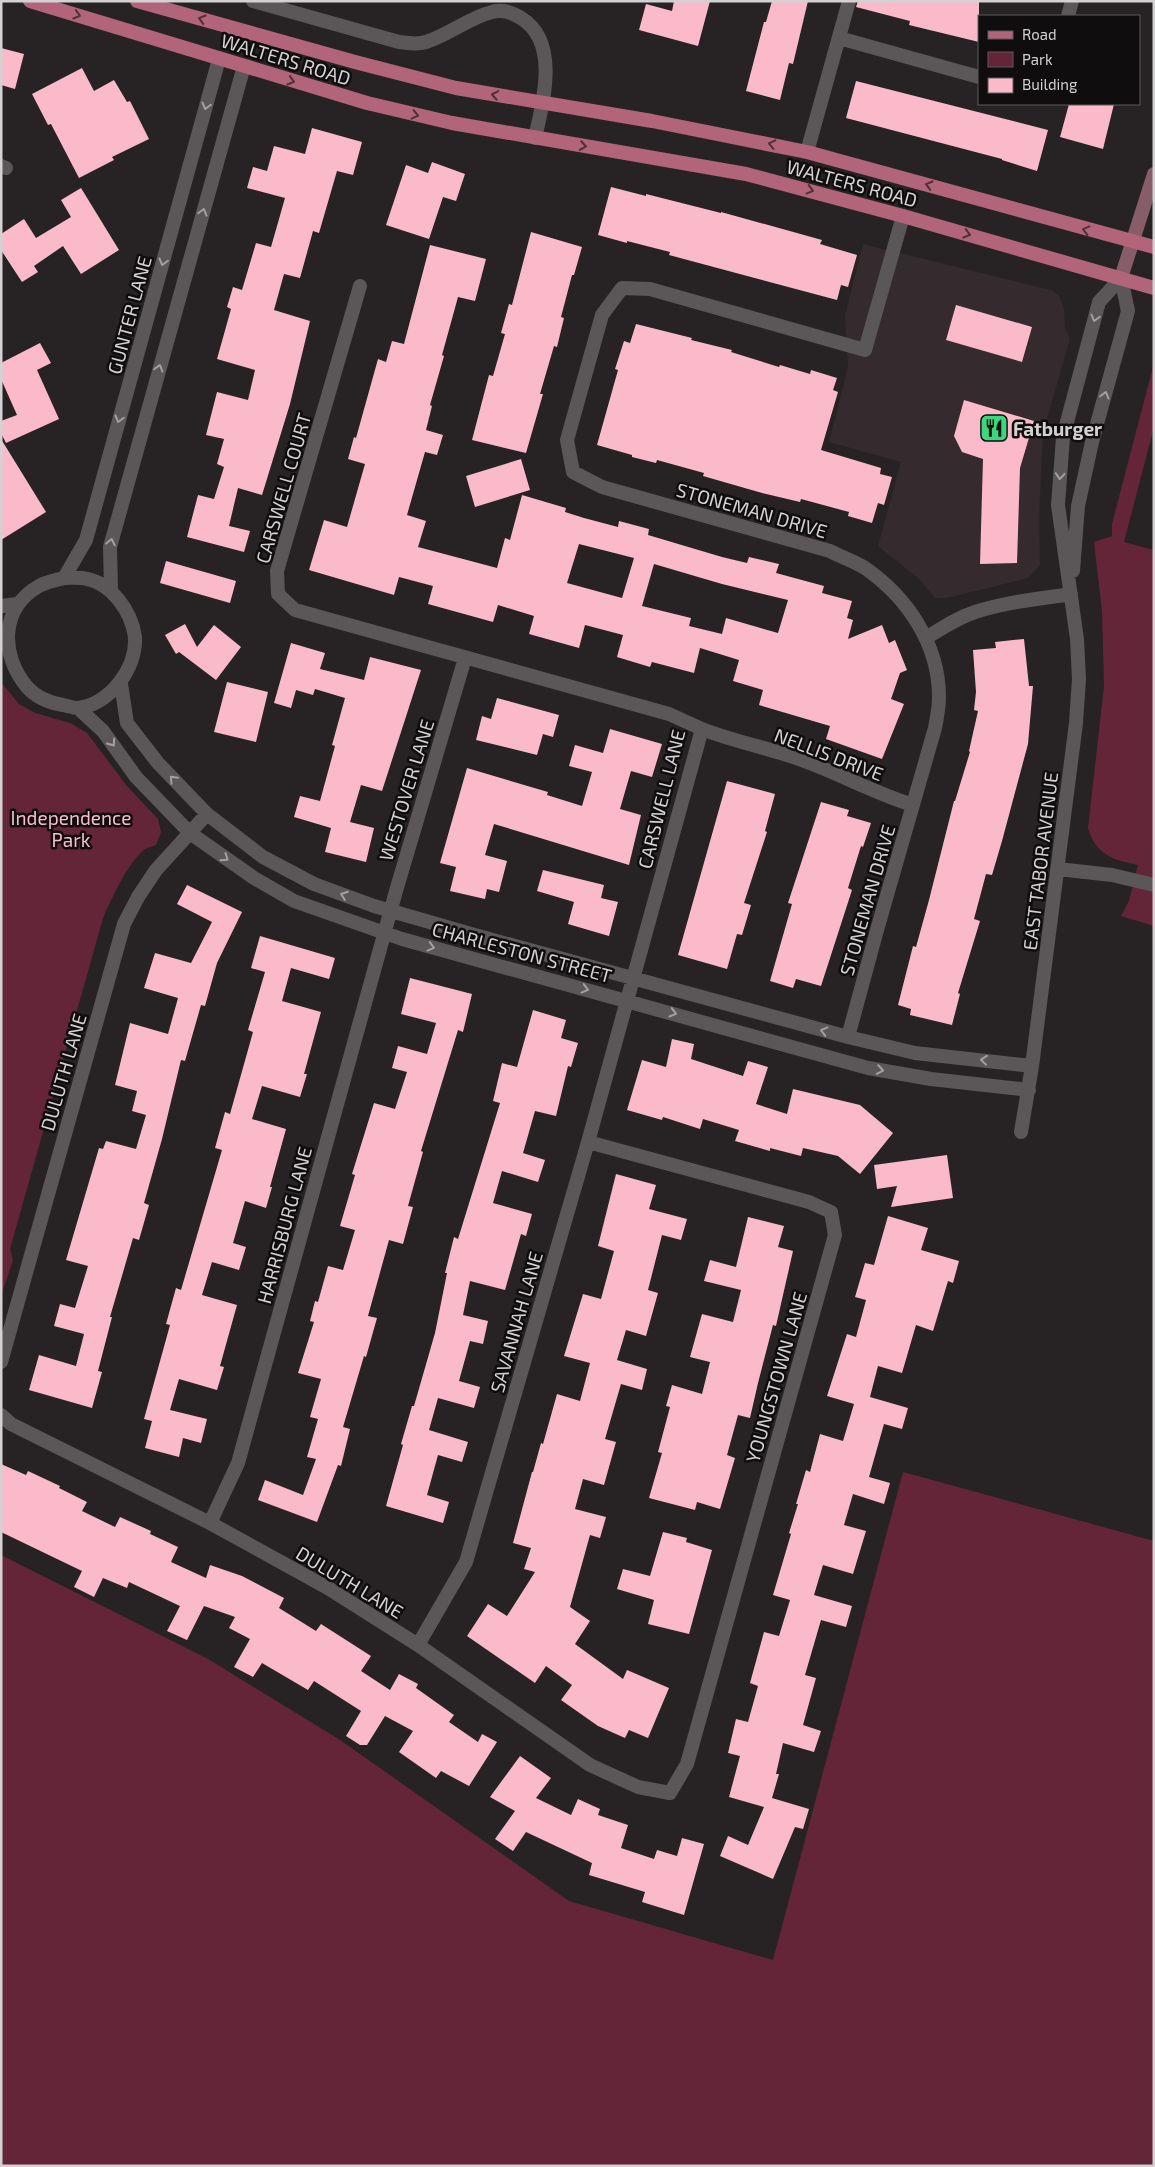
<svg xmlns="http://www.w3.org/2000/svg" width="1155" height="2167" font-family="'Exo 2',sans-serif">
<rect width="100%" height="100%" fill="#272324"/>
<!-- built -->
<path fill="#352a2d" d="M 863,244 L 1051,290 L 1059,296 L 1064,309 L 1065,327 L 1070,339 L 1043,433 L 1039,518 L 1040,565 L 1028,578 L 947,598 L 935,598 L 919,579 L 878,546 L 901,462 L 829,442 L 848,367 L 845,316 Z"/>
<!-- green -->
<path fill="#642539" d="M 1154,363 L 1154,427 L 1124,542 L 1154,550 L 1154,926 L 1121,916 L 1129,901 L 1138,865 C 1113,860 1096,855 1088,828 L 1104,686 L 1102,611 L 1094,542 L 1112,536 L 1112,524 Z
M 1,682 L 19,704 L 35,713 L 70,723 L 87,733 L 127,786 L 158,819 L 161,832 L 156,845 C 153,846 148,847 145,849 C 128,862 112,898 103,918 L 10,1249 L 13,1260 L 1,1296 Z
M 903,1472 L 1154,1541 L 1154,2166 L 1,2166 L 1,1555 L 208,1659 L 340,1740 L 569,1901 L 773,1960 Z"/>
<!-- building -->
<path fill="#fabac9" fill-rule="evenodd" d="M 674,1 L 710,1 L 698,46 L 639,30 L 646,4 L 672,11 Z
M 772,1 L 808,1 L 793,64 L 789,63 L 780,100 L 746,91 L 764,22 L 766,22 Z
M 858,1 L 979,1 L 979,42 L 909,25 L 910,21 L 856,7 Z
M 1,48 L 24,54 L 15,89 L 1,85 Z
M 82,68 L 94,91 L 114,80 L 127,102 L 130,101 L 149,139 L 112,157 L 114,160 L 79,178 L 51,124 L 48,125 L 32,94 Z
M 856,81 L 1048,130 L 1037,171 L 1002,160 L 1002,159 L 846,118 Z
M 1069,104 L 1114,104 L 1103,149 L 1060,137 Z
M 312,128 L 362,142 L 353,175 L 337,171 L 319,233 L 313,231 L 300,278 L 284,274 L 274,310 L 310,321 L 290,404 L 262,495 L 238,488 L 229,526 L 250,531 L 244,552 L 187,537 L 198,495 L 214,499 L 224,467 L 217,464 L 224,439 L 206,435 L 217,392 L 248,400 L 255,370 L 217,359 L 231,309 L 227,307 L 233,287 L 242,290 L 256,243 L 271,247 L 285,198 L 247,188 L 253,167 L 267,171 L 274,146 L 305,154 Z
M 432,162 L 465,174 L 456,201 L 443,197 L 429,239 L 386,225 L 406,165 L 428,173 Z
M 611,187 L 646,196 L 646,194 L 721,213 L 721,212 L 822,240 L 820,244 L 857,255 L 848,287 L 841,285 L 837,300 L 669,255 L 670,252 L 627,241 L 627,243 L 598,235 Z
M 81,188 L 119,250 L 81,274 L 63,246 L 34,266 L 38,272 L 22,282 L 1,250 L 1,234 L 24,219 L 36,238 L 71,217 L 61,200 Z
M 531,232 L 582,247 L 574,275 L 572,275 L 561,317 L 564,318 L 557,347 L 554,346 L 540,394 L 543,394 L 526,453 L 472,440 L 489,375 L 493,376 L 505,334 L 501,333 L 509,304 L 512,305 Z
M 430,245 L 486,259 L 475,301 L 458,297 L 442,355 L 444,356 L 430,405 L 432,406 L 426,430 L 443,435 L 437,455 L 425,452 L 407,515 L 426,521 L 418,547 L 497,568 L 505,538 L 510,540 L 522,495 L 566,508 L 565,512 L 584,518 L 618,527 L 619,521 L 649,529 L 648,535 L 722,557 L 747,563 L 749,557 L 779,564 L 776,573 L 824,586 L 822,593 L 852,601 L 847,618 L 853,620 L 848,639 L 882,625 L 889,643 L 895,640 L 907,670 L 900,673 L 891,699 L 904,704 L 882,759 L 826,739 L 830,726 L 759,705 L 763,690 L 733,681 L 739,660 L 700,648 L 694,673 L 652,662 L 650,667 L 617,657 L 623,635 L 585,625 L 579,648 L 529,634 L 534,616 L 498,605 L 493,622 L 428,604 L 433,586 L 399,577 L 394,595 L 309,570 L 324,520 L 347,527 L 365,464 L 348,459 L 354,437 L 356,438 L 378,359 L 386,362 L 392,341 L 404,344 ZM 579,544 L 634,558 L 622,598 L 567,583 ZM 654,564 L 722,584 L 788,600 L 778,633 L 726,618 L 722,634 L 689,626 L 691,618 L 642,606 Z
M 956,305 L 1032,327 L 1022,362 L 946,340 Z
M 636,324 L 692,338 L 691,340 L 732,350 L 731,352 L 779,367 L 780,365 L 810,374 L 811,370 L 837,378 L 833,390 L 838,392 L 821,450 L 881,468 L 880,474 L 892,477 L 884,505 L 878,503 L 872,523 L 848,516 L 849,512 L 801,499 L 800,502 L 762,493 L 703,476 L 704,473 L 657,460 L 656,463 L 632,457 L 632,455 L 597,445 L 618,370 L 615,369 L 624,341 L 630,343 Z
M 40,343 L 51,363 L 37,370 L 59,419 L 6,443 L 1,433 L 1,421 L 17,415 L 1,379 L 1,363 Z
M 964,400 L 1034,421 L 1020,468 L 1017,563 L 980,564 L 983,459 L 962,452 L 954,436 Z
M 1,439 L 46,512 L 1,540 Z
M 521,459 L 530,490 L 475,507 L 466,476 Z
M 166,561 L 236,581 L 230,603 L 160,583 Z
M 185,624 L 197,647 L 214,625 L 241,647 L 216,680 L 179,652 L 176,654 L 165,635 Z
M 1024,639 L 1029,686 L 1033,686 L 1028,744 L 1002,841 L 992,875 L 986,874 L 974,919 L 980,921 L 958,993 L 960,994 L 952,1025 L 910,1015 L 911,1009 L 898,1005 L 913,946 L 916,947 L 929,900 L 954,801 L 955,801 L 970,752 L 969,751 L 978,711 L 974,710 L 976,692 L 973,650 L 996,648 L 995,642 Z
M 291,643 L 325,653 L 320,669 L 364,680 L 370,657 L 421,670 L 382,791 L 361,785 L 350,822 L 374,828 L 366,862 L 325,852 L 331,828 L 294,817 L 300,796 L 320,801 L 335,746 L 332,745 L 345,698 L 315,689 L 313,695 L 296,690 L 291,708 L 274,703 Z
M 227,682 L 268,692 L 256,742 L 214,732 Z
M 497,698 L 559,715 L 553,737 L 543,734 L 537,755 L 476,740 L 482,716 L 491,719 Z
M 610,729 L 662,744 L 652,777 L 631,771 L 620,809 L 641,815 L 629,865 L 494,824 L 485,855 L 507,861 L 499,892 L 487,889 L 485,899 L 450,891 L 456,867 L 440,863 L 467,768 L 548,792 L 547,795 L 582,806 L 592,772 L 569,766 L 575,745 L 603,753 Z
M 727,781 L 775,794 L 765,831 L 767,832 L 744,903 L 751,905 L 742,935 L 737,934 L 727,969 L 678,955 Z
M 821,802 L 849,810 L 847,816 L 871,823 L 863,847 L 861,846 L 848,888 L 852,890 L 821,986 L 796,979 L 793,988 L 770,981 L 792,904 L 788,903 Z
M 543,870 L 604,885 L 601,898 L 618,902 L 609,936 L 568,924 L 574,902 L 537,891 Z
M 187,885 L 242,912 L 217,963 L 205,1006 L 201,1005 L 185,1061 L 181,1060 L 162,1139 L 144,1203 L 149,1205 L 139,1240 L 133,1238 L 110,1317 L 112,1317 L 98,1371 L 102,1372 L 92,1408 L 29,1390 L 39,1355 L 76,1366 L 84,1334 L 54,1326 L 60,1304 L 75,1308 L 88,1266 L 66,1260 L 99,1148 L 103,1149 L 106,1141 L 136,1149 L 146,1115 L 132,1111 L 137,1091 L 115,1085 L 130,1023 L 168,1034 L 178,998 L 144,988 L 155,953 L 191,963 L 212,922 L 177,904 Z
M 260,936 L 335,958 L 329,979 L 291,968 L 282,1001 L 321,1012 L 304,1074 L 307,1074 L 300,1097 L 262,1086 L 252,1119 L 286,1129 L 270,1187 L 272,1187 L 266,1208 L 245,1201 L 233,1243 L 246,1247 L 239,1270 L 212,1262 L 202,1295 L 237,1305 L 220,1366 L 224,1367 L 217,1390 L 179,1379 L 170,1410 L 207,1419 L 201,1443 L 183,1438 L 179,1457 L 145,1448 L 152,1421 L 144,1419 L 170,1325 L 166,1324 L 176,1288 L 181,1290 L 222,1150 L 215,1148 L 225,1112 L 230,1114 L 253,1032 L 248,1030 L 265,972 L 251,968 Z
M 410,978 L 472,994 L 463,1032 L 458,1030 L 421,1151 L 423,1152 L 408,1206 L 413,1207 L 403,1244 L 389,1240 L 368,1316 L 377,1318 L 366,1357 L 364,1356 L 343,1427 L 350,1429 L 341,1466 L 338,1465 L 317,1522 L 258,1500 L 265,1480 L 303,1495 L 316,1459 L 307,1457 L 318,1419 L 310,1417 L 321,1379 L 298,1373 L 314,1322 L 310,1321 L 315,1301 L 318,1302 L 328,1266 L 343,1270 L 355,1230 L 340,1226 L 355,1175 L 352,1174 L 374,1103 L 395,1109 L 407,1072 L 392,1068 L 398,1046 L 427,1054 L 436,1023 L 401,1014 Z
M 533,1010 L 566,1020 L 561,1038 L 578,1043 L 571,1067 L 568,1066 L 556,1116 L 535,1111 L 523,1153 L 545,1160 L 538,1182 L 502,1171 L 493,1203 L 532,1214 L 526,1236 L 521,1234 L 505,1290 L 470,1281 L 463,1315 L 488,1321 L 483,1344 L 470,1341 L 459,1381 L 480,1387 L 474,1408 L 438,1398 L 429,1430 L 468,1442 L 462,1462 L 438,1455 L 427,1495 L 449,1502 L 443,1523 L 386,1506 L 403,1445 L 401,1444 L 412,1406 L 414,1406 L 435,1333 L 447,1273 L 445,1273 L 454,1237 L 458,1239 L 500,1103 L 493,1101 L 502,1063 L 517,1067 Z
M 672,1039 L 694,1044 L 691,1059 L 743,1076 L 748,1061 L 768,1067 L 756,1104 L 787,1114 L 793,1089 L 860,1105 L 893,1133 L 860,1174 L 838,1156 L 803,1148 L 801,1156 L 770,1148 L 770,1151 L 735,1141 L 739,1130 L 703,1119 L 700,1129 L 663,1117 L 662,1120 L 627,1110 L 642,1060 L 666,1067 Z
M 947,1155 L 953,1198 L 891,1207 L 897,1186 L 877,1189 L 874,1165 Z
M 616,1174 L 656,1185 L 649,1209 L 687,1219 L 681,1240 L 662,1235 L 648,1290 L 658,1293 L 646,1336 L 626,1330 L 617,1360 L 647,1369 L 642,1390 L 621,1384 L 605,1439 L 616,1442 L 604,1485 L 583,1479 L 575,1509 L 606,1517 L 600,1538 L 590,1535 L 570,1607 L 590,1621 L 575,1644 L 623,1679 L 627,1670 L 669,1688 L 648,1738 L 629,1730 L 625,1738 L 598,1726 L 561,1700 L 572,1685 L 546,1666 L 535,1683 L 467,1636 L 488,1604 L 507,1616 L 535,1572 L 524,1569 L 531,1548 L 513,1543 L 532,1472 L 533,1472 L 541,1443 L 543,1444 L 557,1394 L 580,1401 L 590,1363 L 564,1356 L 583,1294 L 601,1299 L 614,1251 L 598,1246 Z
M 888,1216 L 928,1228 L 921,1250 L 959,1261 L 953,1283 L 948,1281 L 933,1331 L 916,1325 L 902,1373 L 878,1366 L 870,1397 L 908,1408 L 902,1429 L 884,1424 L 869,1477 L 890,1483 L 884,1504 L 853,1494 L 844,1525 L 866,1531 L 853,1574 L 823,1565 L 814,1595 L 852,1606 L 846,1627 L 821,1620 L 805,1675 L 816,1678 L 803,1725 L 821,1731 L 814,1752 L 783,1743 L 776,1774 L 779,1774 L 772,1798 L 809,1809 L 803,1829 L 795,1827 L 773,1879 L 720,1856 L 728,1836 L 748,1845 L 764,1807 L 729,1797 L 740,1756 L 728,1753 L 736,1719 L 748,1722 L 758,1686 L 750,1683 L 764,1632 L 779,1636 L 790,1600 L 773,1595 L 791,1534 L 789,1533 L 798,1504 L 796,1504 L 806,1470 L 810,1472 L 820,1434 L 843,1441 L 854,1404 L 827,1396 L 847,1334 L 856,1337 L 866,1300 L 855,1297 L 865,1263 L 874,1265 Z
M 748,1217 L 784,1226 L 778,1247 L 793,1251 L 776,1326 L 773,1325 L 758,1383 L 750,1418 L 738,1415 L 727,1455 L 735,1458 L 720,1509 L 697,1502 L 695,1510 L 649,1498 L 662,1453 L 658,1452 L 670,1407 L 666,1406 L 672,1385 L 702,1394 L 710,1362 L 690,1357 L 702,1314 L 733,1322 L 741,1290 L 704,1281 L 710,1260 L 736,1267 Z
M 1,1464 L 26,1475 L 28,1471 L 60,1486 L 59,1488 L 87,1502 L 82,1511 L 115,1527 L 120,1517 L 151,1531 L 150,1534 L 178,1547 L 171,1562 L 206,1578 L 210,1565 L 242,1576 L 284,1598 L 279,1608 L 316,1631 L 321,1624 L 371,1656 L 361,1671 L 390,1690 L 399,1674 L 418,1684 L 416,1688 L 454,1715 L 449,1722 L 478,1742 L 482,1734 L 497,1742 L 469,1786 L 441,1771 L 436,1778 L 399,1752 L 413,1731 L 385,1716 L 367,1745 L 360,1745 L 346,1736 L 361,1711 L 314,1681 L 308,1690 L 262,1663 L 253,1677 L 234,1667 L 250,1639 L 229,1628 L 235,1617 L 204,1606 L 187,1640 L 167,1631 L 180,1606 L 129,1582 L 127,1588 L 103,1578 L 94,1597 L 74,1587 L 82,1571 L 1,1532 Z
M 663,1532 L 687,1538 L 686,1542 L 712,1550 L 689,1634 L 648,1624 L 654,1600 L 617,1589 L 623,1569 L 650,1576 Z
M 520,1756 L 551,1778 L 536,1798 L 571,1815 L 578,1799 L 600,1809 L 598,1815 L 628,1825 L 621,1848 L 654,1859 L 657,1850 L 677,1856 L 682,1838 L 704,1844 L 684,1915 L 642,1902 L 645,1892 L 589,1875 L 592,1863 L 526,1832 L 513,1851 L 495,1839 L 515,1811 L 490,1797 Z"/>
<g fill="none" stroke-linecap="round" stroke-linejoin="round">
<!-- minor -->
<path stroke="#5b5657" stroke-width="14" d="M 253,1 L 399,42 C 408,43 417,45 426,42 C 449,35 468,18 492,12 C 502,9 513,13 521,18 C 560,42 543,102 535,138
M 1068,16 L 1072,1
M 839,38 L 979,77
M 807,152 L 849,1
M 1,166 L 6,168
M 360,286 L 277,571 L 278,594 L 295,610 L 669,714 L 702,729 L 588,1142 L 466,1562 L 418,1645
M 1073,571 L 1078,506 L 1092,442 L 1128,311 L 1121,278
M 64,578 L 86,540 L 219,59
M 64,578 C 72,578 80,577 87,579 C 99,581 111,590 118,599 C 127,610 133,622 135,637 C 137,668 110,704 78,708 C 74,708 68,706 63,705 C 50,703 36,697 27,687 C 0,655 0,608 39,586 C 46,582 56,580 64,578 Z
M 111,590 L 110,547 L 244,66
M 1,606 L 17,604
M 926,638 C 942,628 957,618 975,612 C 1005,602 1039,599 1071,594
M 121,684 L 127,723 L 158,763 L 207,814 L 263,857 L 314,884 L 374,906 L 471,934 L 848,1037 L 915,1053 L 1032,1066
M 78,708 L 103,731 L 136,777 L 190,833 L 254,878 L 294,901 L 402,939 L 868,1068 L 931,1079 L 1029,1090
M 702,729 C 730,740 759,746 787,755 C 830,768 870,792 913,805
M 1058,869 L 1112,875 L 1154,885
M 848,1037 L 877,930 L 935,728 C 937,718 939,707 939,697 C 939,644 907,597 865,568 C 854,561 841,557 830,551 L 602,487 L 573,472 L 567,440 L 602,315 L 622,288 L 650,289 L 865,350 L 903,216
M 1021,1132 L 1032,1066 L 1076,723 L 1079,679 L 1077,639 L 1058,505 L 1063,437 L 1099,302 L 1121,278
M 1,1362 L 124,924 L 138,897 L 156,870 L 207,814
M 1,1415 L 11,1424 L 210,1523 L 328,1588 L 418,1645 L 590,1765 L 638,1787 L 670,1793 L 687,1764 L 835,1235 L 831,1212 L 809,1202 L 588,1142
M 210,1523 L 238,1463 L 396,891 L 465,658"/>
<!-- secondary -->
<path stroke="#865d69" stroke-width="14" d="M 1121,278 L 1154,174"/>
<!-- primary -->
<path stroke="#b1647a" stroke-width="14" d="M 30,1 L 367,103 L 452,123 L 746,174 L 903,216 L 1154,288
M 137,1 L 355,62 L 456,88 L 652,121 L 807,152 L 1154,247"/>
</g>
<!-- one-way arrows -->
<defs><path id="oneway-chevron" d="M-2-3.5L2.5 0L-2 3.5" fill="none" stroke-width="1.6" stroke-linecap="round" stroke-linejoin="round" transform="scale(1.25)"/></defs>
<g stroke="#503039">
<use href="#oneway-chevron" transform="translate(77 15) rotate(17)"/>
<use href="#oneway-chevron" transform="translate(202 19) rotate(-164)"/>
<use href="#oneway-chevron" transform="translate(291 81) rotate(17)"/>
<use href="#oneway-chevron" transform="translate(495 95) rotate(-170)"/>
<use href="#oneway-chevron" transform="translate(415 115) rotate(13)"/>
<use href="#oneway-chevron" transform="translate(772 144) rotate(-167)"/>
<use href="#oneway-chevron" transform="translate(583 146) rotate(9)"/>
<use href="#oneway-chevron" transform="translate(929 185) rotate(-164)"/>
<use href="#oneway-chevron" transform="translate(810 190) rotate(15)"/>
<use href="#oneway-chevron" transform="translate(1086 230) rotate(-165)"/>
<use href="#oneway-chevron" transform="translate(967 234) rotate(16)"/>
</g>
<g stroke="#a4a0a1">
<use href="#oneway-chevron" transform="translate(206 106) rotate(105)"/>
<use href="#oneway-chevron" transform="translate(203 212) rotate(-74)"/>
<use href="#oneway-chevron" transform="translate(163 262) rotate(105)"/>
<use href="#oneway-chevron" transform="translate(1095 318) rotate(105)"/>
<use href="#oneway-chevron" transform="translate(159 368) rotate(-74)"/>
<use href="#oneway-chevron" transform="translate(1105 395) rotate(-75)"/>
<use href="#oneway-chevron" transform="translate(119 419) rotate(105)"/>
<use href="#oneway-chevron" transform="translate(1060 476) rotate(94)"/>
<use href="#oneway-chevron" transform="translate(111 542) rotate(-78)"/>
<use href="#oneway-chevron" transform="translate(112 743) rotate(55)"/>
<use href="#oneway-chevron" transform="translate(173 779) rotate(-133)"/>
<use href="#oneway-chevron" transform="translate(225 858) rotate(35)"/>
<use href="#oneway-chevron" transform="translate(344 895) rotate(-160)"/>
<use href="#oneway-chevron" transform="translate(431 947) rotate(15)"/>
<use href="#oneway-chevron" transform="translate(585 989) rotate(15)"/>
<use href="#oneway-chevron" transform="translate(673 1013) rotate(16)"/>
<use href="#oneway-chevron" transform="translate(824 1031) rotate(-165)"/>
<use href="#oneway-chevron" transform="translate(984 1060) rotate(-174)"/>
<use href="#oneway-chevron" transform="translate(880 1070) rotate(10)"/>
</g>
<!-- icons -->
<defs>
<symbol id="restaurant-square" viewBox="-11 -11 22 22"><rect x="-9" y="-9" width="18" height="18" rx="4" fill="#3bd77f" stroke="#0f0d0d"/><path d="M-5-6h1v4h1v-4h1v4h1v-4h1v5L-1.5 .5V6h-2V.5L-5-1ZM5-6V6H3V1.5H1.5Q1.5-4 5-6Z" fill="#111"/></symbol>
</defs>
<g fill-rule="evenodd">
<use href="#restaurant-square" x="978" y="412" width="32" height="32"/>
</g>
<g text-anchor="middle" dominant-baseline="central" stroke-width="5" stroke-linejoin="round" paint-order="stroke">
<!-- street labels -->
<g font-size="19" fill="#d4d1d2" stroke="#0f0d0d">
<text transform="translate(286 59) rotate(17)">WALTERS ROAD</text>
<text transform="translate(852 183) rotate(15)">WALTERS ROAD</text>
<text transform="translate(129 315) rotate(-75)">GUNTER LANE</text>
<text transform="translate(283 488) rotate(-74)">CARSWELL COURT</text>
<text transform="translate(752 510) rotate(16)">STONEMAN DRIVE</text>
<text transform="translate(829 754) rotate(21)">NELLIS DRIVE</text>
<text transform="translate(406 790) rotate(-73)">WESTOVER LANE</text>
<text transform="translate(661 799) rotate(-76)">CARSWELL LANE</text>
<text transform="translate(1040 861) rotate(-83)">EAST TABOR AVENUE</text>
<text transform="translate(867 900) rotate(-74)">STONEMAN DRIVE</text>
<text transform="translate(522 952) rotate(15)">CHARLESTON STREET</text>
<text transform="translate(63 1072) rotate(-74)">DULUTH LANE</text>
<text transform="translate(284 1225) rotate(-75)">HARRISBURG LANE</text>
<text transform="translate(516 1322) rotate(-74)">SAVANNAH LANE</text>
<text transform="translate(776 1377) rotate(-74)">YOUNGSTOWN LANE</text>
<text transform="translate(350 1582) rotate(31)">DULUTH LANE</text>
</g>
<!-- poi labels -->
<g font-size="19" font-weight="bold" fill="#d4d1d2" stroke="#0f0d0d" text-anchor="start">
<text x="1013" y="428">Fatburger</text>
</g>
<!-- park labels -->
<g font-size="19" fill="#fbbccb" stroke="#0f0d0d">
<text x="71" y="817">Independence<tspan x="71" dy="22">Park</tspan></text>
</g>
</g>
<!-- border -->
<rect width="1155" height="2167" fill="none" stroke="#d4d1d2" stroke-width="5"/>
<!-- legend -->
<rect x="978" y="15" width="162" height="90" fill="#0f0d0d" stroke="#5e5b5c"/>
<rect x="988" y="31" width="25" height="8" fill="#b1647a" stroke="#5e5b5c"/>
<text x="1022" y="40" font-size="15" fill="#d4d1d2">Road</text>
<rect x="988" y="52" width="25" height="15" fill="#642539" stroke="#5e5b5c"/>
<text x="1022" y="65" font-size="15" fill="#d4d1d2">Park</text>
<rect x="988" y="78" width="25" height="15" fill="#fabac9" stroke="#5e5b5c"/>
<text x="1022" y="90" font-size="15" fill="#d4d1d2">Building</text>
</svg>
